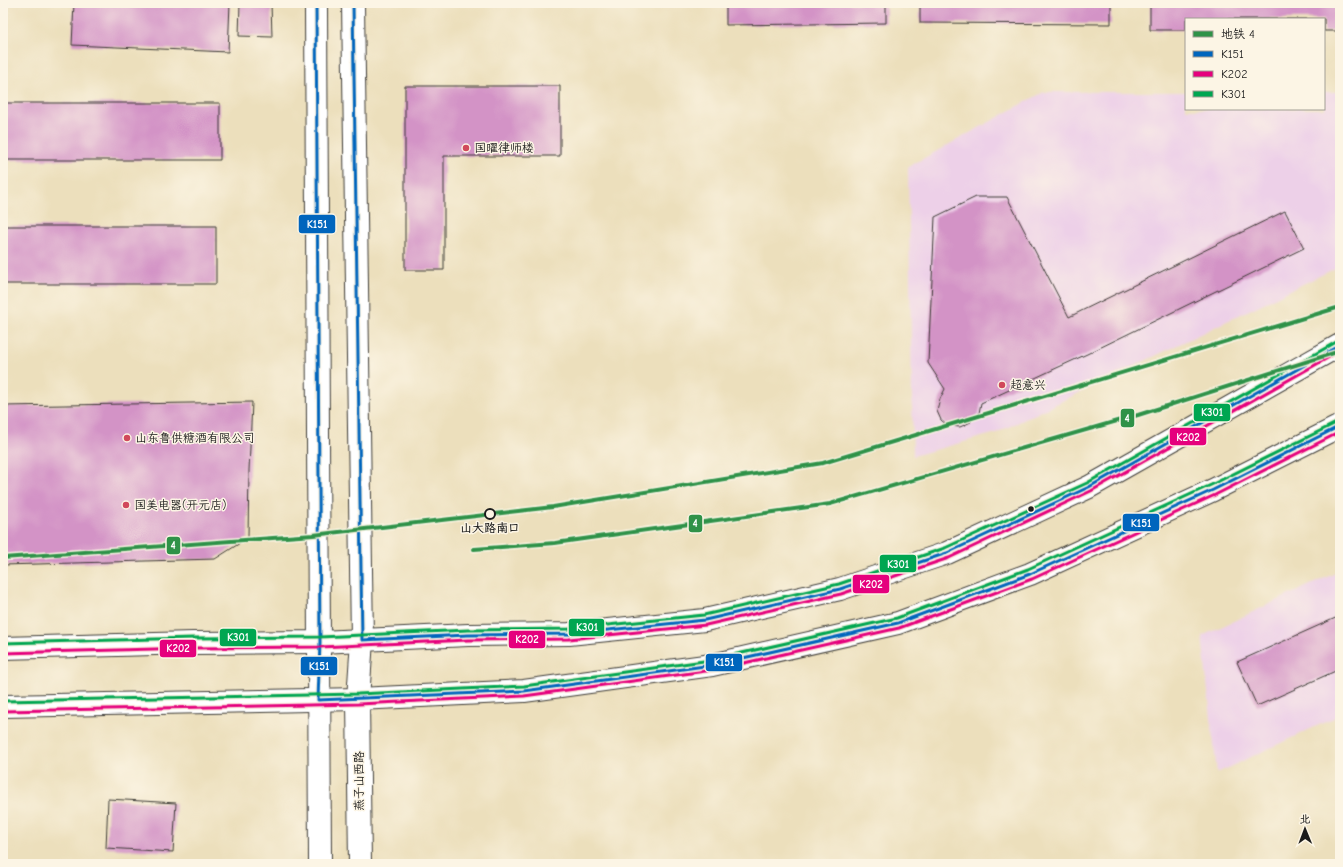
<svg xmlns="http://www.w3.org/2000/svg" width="1343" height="867" font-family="'Comic Neue','LXGW WenKai TC',sans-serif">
<rect width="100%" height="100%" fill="#fcf5e5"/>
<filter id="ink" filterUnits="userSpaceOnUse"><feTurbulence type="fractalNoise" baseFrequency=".025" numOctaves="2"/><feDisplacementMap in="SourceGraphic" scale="8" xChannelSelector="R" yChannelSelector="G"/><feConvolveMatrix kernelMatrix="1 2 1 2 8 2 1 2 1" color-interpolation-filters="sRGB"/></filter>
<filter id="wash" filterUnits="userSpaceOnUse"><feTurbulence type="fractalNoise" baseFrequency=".012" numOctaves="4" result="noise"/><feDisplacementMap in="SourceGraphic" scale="16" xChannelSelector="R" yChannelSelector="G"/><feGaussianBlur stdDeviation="0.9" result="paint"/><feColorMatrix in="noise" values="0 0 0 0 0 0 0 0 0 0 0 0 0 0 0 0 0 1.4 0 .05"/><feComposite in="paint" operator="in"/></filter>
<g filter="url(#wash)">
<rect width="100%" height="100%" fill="#ecdfbc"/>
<!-- built -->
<path fill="#edd0e8" d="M 1044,92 L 1186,92 L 1186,109 L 1324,109 L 1324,92 L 1340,92 L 1340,266 L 996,433 L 913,456 L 908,167 Z
M 1340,571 L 1340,715 L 1217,773 L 1202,636 Z"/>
<g id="blocks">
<!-- building -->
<path fill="#d393c6" d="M 74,3 L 230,3 L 228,52 L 72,45 Z
M 240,3 L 271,3 L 272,37 L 239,36 Z
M 726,3 L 886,3 L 886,23 L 726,25 Z
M 920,3 L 1111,3 L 1111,24 L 920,23 Z
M 1150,3 L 1340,3 L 1340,31 L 1324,31 L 1324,19 L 1186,19 L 1186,30 L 1150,30 Z
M 405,86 L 560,86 L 560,156 L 444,156 L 444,270 L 405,270 Z
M 3,103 L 220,103 L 220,160 L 3,160 Z
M 976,197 L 1007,197 L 1069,317 L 1285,211 L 1304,248 L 1087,354 L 981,403 L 979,413 L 971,422 L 960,427 L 948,426 L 941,420 L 937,411 L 940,399 L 945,389 L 928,363 L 935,217 Z
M 3,226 L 216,226 L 216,284 L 3,284 Z
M 252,402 L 249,470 L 248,538 L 215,559 L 3,565 L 3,406 Z
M 1340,616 L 1340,669 L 1257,706 L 1237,662 Z
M 108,799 L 176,803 L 173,852 L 106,848 Z"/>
</g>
</g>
<g filter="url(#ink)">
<use href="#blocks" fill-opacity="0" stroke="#3b3934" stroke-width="1"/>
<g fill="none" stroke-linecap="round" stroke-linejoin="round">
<defs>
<path id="major" d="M 316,3 L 320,864
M 353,3 L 362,640 L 358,699 L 360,864"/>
<path id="highway" d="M 3,648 L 193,643 L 320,642 L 468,635 L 569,634 L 705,620 L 840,589 L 947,553 L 1089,487 L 1340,345
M 3,706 L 358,699 L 524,691 L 712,665 L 898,623 L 1030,574 L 1213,490 L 1340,426"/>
</defs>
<!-- major casing -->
<use href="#major" stroke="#3b3934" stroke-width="24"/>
<!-- highway casing -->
<use href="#highway" stroke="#3b3934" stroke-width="24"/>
<!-- major -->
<use href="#major" stroke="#fff" stroke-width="22"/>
<!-- highway -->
<use href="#highway" stroke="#fff" stroke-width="22"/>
<defs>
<path id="bus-1" d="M 316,3 L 320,642 L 318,700 L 524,691 L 712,665 L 898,623 L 1030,574 L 1213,490 L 1340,426
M 353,3 L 362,640 L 468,635 L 569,634 L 705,620 L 840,589 L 947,553 L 1089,487 L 1340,345"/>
<path id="bus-2" d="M 3,653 L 193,648 L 320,647 L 468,640 L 569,639 L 706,625 L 841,594 L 949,558 L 1091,491 L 1340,351
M 3,711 L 358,704 L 524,696 L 713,670 L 899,628 L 1032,579 L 1215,495 L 1340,432"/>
<path id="bus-3" d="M 3,643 L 193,638 L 320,637 L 468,630 L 569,629 L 704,615 L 839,584 L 945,548 L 1087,483 L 1338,341
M 3,701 L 358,694 L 524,686 L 711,660 L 897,618 L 1028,569 L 1211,485 L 1338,422"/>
</defs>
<!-- bus-1 casing -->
<use href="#bus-1" stroke="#fcf5e5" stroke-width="6"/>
<!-- bus-2 casing -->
<use href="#bus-2" stroke="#fcf5e5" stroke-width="6"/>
<!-- bus-3 casing -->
<use href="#bus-3" stroke="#fcf5e5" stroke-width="6"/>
<!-- bus-1 -->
<use href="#bus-1" stroke="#0065bd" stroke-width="3"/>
<!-- bus-2 -->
<use href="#bus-2" stroke="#e5007d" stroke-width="3"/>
<!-- bus-3 -->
<use href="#bus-3" stroke="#00a651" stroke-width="3"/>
<defs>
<path id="metro-1" d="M 474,549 L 555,543 L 830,504 L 1138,415 L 1340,351
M 3,558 L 313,535 L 553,507 L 823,463 L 1340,307"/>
</defs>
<!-- metro-1 casing -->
<use href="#metro-1" stroke="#fcf5e5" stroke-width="7"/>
<!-- metro-1 -->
<use href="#metro-1" stroke="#2f9248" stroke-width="4"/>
</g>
</g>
<!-- markers -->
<g fill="#d1495b" stroke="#fcf5e5" stroke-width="1.5">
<circle cx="466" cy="148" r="4"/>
<circle cx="1002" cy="385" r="4"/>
<circle cx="127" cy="438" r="4"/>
<circle cx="126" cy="505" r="4"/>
</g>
<circle fill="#1c1c1c" stroke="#fcf5e5" stroke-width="1.5" cx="1031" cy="509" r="3.5"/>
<circle fill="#fcf5e5" stroke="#1c1c1c" stroke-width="2" cx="490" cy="514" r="5"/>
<g text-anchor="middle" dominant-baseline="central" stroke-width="3" stroke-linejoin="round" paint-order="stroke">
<!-- poi labels -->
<g font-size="12" fill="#1c1c1c" stroke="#fcf5e5" text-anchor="start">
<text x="474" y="148">国曜律师楼</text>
<text x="1010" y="385">超意兴</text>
<text x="135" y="438">山东鲁供糖酒有限公司</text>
<text x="134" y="505">国美电器(开元店)</text>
</g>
<!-- stop labels -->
<g font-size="12" font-weight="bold" fill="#1c1c1c" stroke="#fcf5e5">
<text x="490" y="528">山大路南口</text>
</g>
<!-- street labels -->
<g font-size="12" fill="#1c1c1c" stroke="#fcf5e5">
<text transform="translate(359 781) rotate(-90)">燕子山西路</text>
</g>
</g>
<g stroke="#fcf5e5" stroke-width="1.5">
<rect x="298" y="214" width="38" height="20" rx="4" fill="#0065bd"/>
<rect x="1193" y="403" width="38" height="19" rx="4" fill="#00a651"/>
<rect x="1120" y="408" width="15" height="20" rx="4" fill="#2f9248"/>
<rect x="1169" y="427" width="38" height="19" rx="4" fill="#e5007d"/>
<rect x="1122" y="513" width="38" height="19" rx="4" fill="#0065bd"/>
<rect x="688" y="514" width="15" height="19" rx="4" fill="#2f9248"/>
<rect x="166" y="536" width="15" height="19" rx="4" fill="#2f9248"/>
<rect x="879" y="554" width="38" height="19" rx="4" fill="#00a651"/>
<rect x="852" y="574" width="38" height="20" rx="4" fill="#e5007d"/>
<rect x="568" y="618" width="37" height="19" rx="4" fill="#00a651"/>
<rect x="219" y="628" width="38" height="19" rx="4" fill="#00a651"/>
<rect x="508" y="630" width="38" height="19" rx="4" fill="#e5007d"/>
<rect x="159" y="639" width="38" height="19" rx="4" fill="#e5007d"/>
<rect x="705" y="653" width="38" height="19" rx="4" fill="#0065bd"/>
<rect x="300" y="656" width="38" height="20" rx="4" fill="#0065bd"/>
</g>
<g font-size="11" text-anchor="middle" font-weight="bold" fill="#fff">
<text x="317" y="228">K151</text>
<text x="1212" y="416">K301</text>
<text x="1127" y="422">4</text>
<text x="1188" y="441">K202</text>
<text x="1141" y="527">K151</text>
<text x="695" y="527">4</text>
<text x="173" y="549">4</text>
<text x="898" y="568">K301</text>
<text x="871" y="588">K202</text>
<text x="587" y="631">K301</text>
<text x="238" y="641">K301</text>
<text x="527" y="643">K202</text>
<text x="178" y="652">K202</text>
<text x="724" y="666">K151</text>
<text x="319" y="670">K151</text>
</g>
<!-- margin -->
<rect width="1343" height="867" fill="none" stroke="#fcf5e5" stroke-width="16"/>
<!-- legend -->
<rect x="1185" y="18" width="140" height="92" fill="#fcf5e5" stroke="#a29e95"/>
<rect x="1193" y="31" width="20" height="6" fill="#2f9248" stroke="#a29e95"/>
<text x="1221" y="38" font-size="12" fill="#1c1c1c">地铁 4</text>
<rect x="1193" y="51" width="20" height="6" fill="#0065bd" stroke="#a29e95"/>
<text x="1221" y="58" font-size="12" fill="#1c1c1c">K151</text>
<rect x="1193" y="71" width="20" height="6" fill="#e5007d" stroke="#a29e95"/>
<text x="1221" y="78" font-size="12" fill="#1c1c1c">K202</text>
<rect x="1193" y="91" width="20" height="6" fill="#00a651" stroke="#a29e95"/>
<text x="1221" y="98" font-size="12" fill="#1c1c1c">K301</text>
<!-- north arrow -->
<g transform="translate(1305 829) rotate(359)" stroke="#fcf5e5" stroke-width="3" paint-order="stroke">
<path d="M0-3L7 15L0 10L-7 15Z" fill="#1c1c1c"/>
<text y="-6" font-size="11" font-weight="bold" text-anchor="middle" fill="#1c1c1c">北</text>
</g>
</svg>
